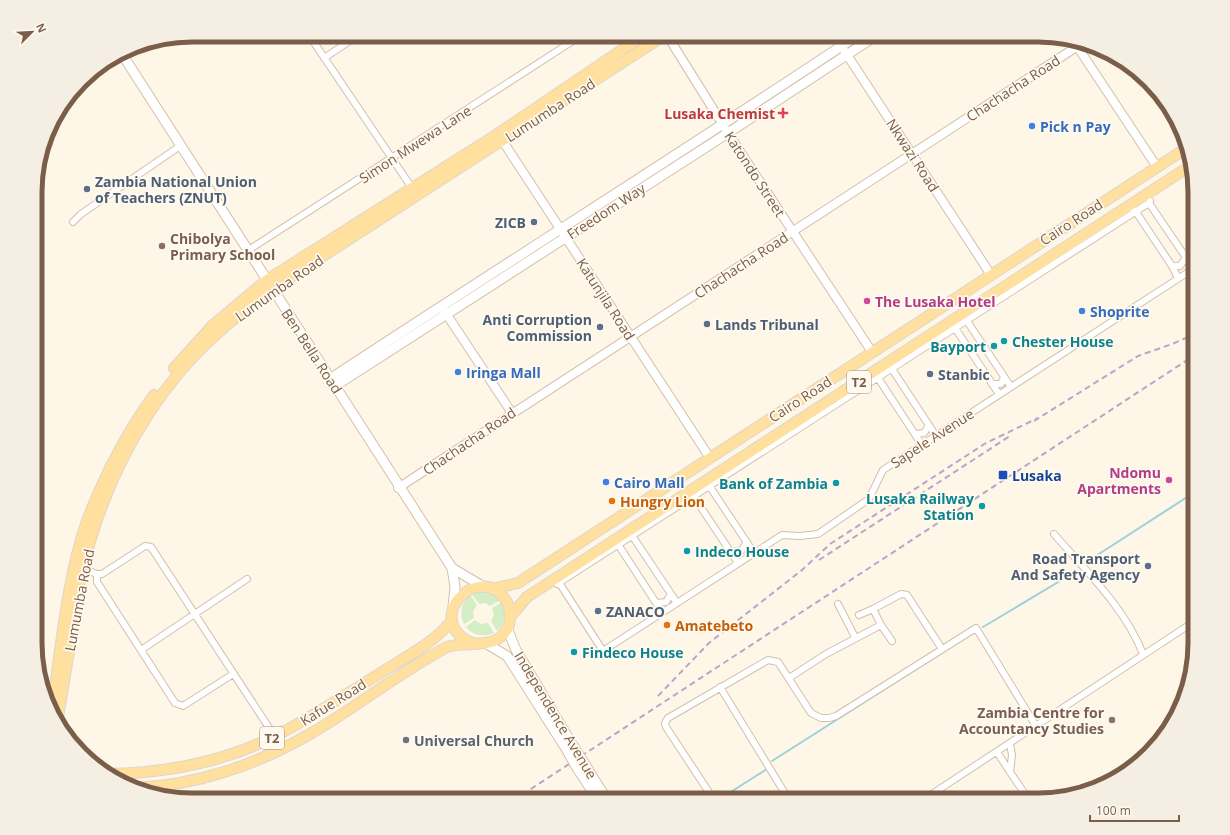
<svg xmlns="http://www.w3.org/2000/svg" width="1230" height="835" font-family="'Open Sans',sans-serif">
<rect width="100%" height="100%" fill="#fef7e8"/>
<!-- green -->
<path fill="#d3eec4" d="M 480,591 L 492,593 L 501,600 L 490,606 L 485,603 L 479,604 L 472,594 Z
M 470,595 L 477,605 L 473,611 L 474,618 L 464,624 C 459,613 461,603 470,595 Z
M 502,602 C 507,613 506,623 497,631 L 491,621 L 494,615 L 492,608 Z
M 475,620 L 481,624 L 488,623 L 494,633 C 483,638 473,635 466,627 Z"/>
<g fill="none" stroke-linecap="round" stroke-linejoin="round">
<!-- stream -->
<path stroke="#9fd0dd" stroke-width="2" d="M 1085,563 L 1195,492
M 983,627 L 1075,572
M 772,761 L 943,652
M 718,800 L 767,769"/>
<defs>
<path id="minor" d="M 309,35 L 412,188
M 673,44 L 679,35
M 324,58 L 359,35
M 1133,210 L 1136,212 L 1172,266 L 1178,278
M 73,222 L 81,214 L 180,146
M 247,251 L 582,35
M 1172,266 L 1180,266 L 1186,257
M 967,321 L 1011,387
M 955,328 L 999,394
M 892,369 L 936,436
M 878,378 L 922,445
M 992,384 L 1001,384 L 1004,377
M 915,434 L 924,433 L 929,425
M 710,487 L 754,553
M 694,497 L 738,563
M 1054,534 C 1086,571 1125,608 1143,654
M 633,537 L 677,603
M 619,546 L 662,612
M 731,552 L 741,551 L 747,542
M 81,568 L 97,574 L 97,582 L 175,703 L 183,706 L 233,674
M 97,574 L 102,574 L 145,546 L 151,547 L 275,737
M 557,584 L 1149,203 L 1150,201
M 560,584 L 603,651 L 782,535 L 800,536 L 818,534 L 869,499 L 883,470 L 1190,271 L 1191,265 L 1149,203
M 657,603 L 666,602 L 671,594
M 838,604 L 855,637
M 859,615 L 873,609
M 881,625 L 892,641
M 141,650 L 247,579
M 789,678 L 826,654 L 881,625 L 873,609 L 901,594 L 907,595 L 942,649
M 720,687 L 789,800
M 1010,744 L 1012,755 L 1010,772 L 1029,800
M 997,752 L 1010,772
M 714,800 L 666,727 L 665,723 L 668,718 L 768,660 L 778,662 L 811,713 L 821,718 L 829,718 L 836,716 L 976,628 L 1036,726
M 923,800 L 1195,621"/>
<path id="tertiary" d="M 667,35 L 728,133 L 872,352
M 834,35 L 991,275
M 1073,40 L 1157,167
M 502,140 L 710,458
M 443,309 L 512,413
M 398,488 L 1084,42"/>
<path id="secondary" d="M 122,54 L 452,568 L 455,587 L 453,607
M 330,379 C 506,263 683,152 858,35
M 335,386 L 728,133 L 877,35
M 452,568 L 484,587
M 507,628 L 516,650 L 572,744
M 487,644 L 507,656 L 511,662 L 565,747
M 584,763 L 607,800
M 577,768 L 598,800"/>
<path id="primary" d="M 174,368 L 213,325 L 267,280 L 496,135 L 644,35
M 492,589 L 518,583 L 1185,149
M 510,617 L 527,597 L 1190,166
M 52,708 C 61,649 67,577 87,521 C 104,476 126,434 154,395
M 57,723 C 63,688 69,653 74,618 C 77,602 78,584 83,568 C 102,489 139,415 194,356 C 218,331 245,309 272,289 L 665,35
M 108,774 C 164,773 224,762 275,736 C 311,718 345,695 379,674 C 403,658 434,644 452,620
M 134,788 C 196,786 258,764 310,734 C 357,707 400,672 447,647 C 468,640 499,652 509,625 C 511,616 510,606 505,599 C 477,560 419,623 475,644"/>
</defs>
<!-- minor casing -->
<use href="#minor" stroke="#d2bfac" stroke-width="8"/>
<!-- tertiary casing -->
<use href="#tertiary" stroke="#d2bfac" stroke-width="10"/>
<!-- secondary casing -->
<use href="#secondary" stroke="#d5c0a9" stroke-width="11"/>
<!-- primary casing -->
<use href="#primary" stroke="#ddd5d0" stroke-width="12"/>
<!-- minor -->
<use href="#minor" stroke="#fff" stroke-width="6"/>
<!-- tertiary -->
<use href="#tertiary" stroke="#fff" stroke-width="8"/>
<!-- secondary -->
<use href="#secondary" stroke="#fff" stroke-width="9"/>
<!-- primary -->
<use href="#primary" stroke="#ffe09e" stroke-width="10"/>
<!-- rail -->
<path stroke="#bba4ca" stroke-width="2" stroke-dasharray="6 4" stroke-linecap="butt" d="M 1034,421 L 1138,356 L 1172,344 L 1195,334
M 819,560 L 1010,436
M 658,696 L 709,643 L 802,570 L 830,544 L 986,443 L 1038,418
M 514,800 L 1195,355"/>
<defs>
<path id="secondary-bridge" d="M 572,744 L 584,763
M 565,747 L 577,768"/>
</defs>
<!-- secondary-bridge casing -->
<use href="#secondary-bridge" stroke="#d5c0a9" stroke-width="11" stroke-linecap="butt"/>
<!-- secondary-bridge -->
<use href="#secondary-bridge" stroke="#fff" stroke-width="9"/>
</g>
<!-- markers -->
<path fill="#e0444e" stroke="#fffaf0" stroke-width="1.5" d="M781 107h4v4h4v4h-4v4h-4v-4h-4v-4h4z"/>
<g fill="#3f7fe0" stroke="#fffaf0" stroke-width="1.5">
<circle cx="1032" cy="126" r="4"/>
<circle cx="1082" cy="311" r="4"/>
<circle cx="458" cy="372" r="4"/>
<circle cx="606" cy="482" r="4"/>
</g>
<g fill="#5c6f8a" stroke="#fffaf0" stroke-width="1.5">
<circle cx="87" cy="189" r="4"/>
<circle cx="534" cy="222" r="4"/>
<circle cx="707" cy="324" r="4"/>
<circle cx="600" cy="327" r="4"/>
<circle cx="930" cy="374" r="4"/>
<circle cx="1148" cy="566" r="4"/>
<circle cx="598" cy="611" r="4"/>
</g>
<g fill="#8d6e63" stroke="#fffaf0" stroke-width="1.5">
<circle cx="162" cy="246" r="4"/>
<circle cx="1112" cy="720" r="4"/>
</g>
<g fill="#d1479c" stroke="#fffaf0" stroke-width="1.5">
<circle cx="867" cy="301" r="4"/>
<circle cx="1169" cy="480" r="4"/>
</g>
<g fill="#0f9aa8" stroke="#fffaf0" stroke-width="1.5">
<circle cx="1004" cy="341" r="4"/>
<circle cx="994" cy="346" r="4"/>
<circle cx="836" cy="483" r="4"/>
<circle cx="982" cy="506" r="4"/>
<circle cx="687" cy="551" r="4"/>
<circle cx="574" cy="652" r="4"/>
</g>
<rect fill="#1a4fb4" stroke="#fffaf0" stroke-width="1.5" x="998" y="470" width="10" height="10" rx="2"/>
<g fill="#e8710a" stroke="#fffaf0" stroke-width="1.5">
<circle cx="612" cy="501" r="4"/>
<circle cx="667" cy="625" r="4"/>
</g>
<circle fill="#6b7280" stroke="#fffaf0" stroke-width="1.5" cx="406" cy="740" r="4"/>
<g text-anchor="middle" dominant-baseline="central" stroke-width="3.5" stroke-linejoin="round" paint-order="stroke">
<!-- shield labels -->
<g fill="#fffaf0" stroke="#a38d7b" stroke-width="1">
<rect x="847" y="371" width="24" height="22" rx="3"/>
<rect x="260" y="727" width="24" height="22" rx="3"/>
</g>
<g font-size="13" font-weight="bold" fill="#7b5e49">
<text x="859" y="382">T2</text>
<text x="272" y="738">T2</text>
</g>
<!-- street labels -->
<g font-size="14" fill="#7b5e49" stroke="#fffaf0">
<text transform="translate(1013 88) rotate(-33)">Chachacha Road</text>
<text transform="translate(550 110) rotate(-33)">Lumumba Road</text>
<text transform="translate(415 144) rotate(-33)">Simon Mwewa Lane</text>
<text transform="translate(913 155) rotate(57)">Nkwazi Road</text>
<text transform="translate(755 174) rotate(57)">Katondo Street</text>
<text transform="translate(606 211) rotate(-33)">Freedom Way</text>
<text transform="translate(1071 222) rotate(-33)">Cairo Road</text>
<text transform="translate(741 265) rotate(-33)">Chachacha Road</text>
<text transform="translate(279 288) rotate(-35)">Lumumba Road</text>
<text transform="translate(606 299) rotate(57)">Katunjila Road</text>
<text transform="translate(312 351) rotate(57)">Ben Bella Road</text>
<text transform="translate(800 399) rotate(-33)">Cairo Road</text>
<text transform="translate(932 438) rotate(-33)">Sapele Avenue</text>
<text transform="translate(469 441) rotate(-34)">Chachacha Road</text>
<text transform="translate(79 600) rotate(-79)">Lumumba Road</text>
<text transform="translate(333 702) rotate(-32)">Kafue Road</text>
<text transform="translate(556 715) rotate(59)">Independence Avenue</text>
</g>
<!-- health labels -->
<g font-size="14" font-weight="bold" fill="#be3a42" stroke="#fffaf0" text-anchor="end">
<text x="775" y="113">Lusaka Chemist</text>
</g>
<!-- shop labels -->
<g font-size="14" font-weight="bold" fill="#366cbe" stroke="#fffaf0" text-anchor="start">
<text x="1040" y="126">Pick n Pay</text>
<text x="1090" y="311">Shoprite</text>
<text x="466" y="372">Iringa Mall</text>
<text x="614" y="482">Cairo Mall</text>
</g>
<!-- service labels -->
<g font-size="14" font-weight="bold" fill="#4e5e75" stroke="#fffaf0" text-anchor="start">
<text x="95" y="181">Zambia National Union<tspan x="95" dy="16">of Teachers (ZNUT)</tspan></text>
<text x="526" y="222" text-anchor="end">ZICB</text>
<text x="592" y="319" text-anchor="end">Anti Corruption<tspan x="592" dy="16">Commission</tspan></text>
<text x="715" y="324">Lands Tribunal</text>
<text x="938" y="374">Stanbic</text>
<text x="1140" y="558" text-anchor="end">Road Transport<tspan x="1140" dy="16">And Safety Agency</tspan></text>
<text x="606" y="611">ZANACO</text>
</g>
<!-- education labels -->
<g font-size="14" font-weight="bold" fill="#785e54" stroke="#fffaf0" text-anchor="start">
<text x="170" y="238">Chibolya<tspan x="170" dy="16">Primary School</tspan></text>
<text x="1104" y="712" text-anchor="end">Zambia Centre for<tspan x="1104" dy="16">Accountancy Studies</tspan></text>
</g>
<!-- hotel labels -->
<g font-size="14" font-weight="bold" fill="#b23c85" stroke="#fffaf0" text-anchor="start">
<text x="875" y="301">The Lusaka Hotel</text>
<text x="1161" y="472" text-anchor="end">Ndomu<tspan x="1161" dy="16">Apartments</tspan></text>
</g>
<!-- culture labels -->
<g font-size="14" font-weight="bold" fill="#0d838f" stroke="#fffaf0" text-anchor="start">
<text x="1012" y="341">Chester House</text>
<text x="986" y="346" text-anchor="end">Bayport</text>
<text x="828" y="483" text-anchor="end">Bank of Zambia</text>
<text x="974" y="498" text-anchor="end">Lusaka Railway<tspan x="974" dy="16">Station</tspan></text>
<text x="695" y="551">Indeco House</text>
<text x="582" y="652">Findeco House</text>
</g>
<!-- transit labels -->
<g font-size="14" font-weight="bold" fill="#164399" stroke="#fffaf0" text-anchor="start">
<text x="1012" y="475">Lusaka</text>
</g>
<!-- food labels -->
<g font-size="14" font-weight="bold" fill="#c56008" stroke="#fffaf0" text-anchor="start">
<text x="620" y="501">Hungry Lion</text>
<text x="675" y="625">Amatebeto</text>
</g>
<!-- worship labels -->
<g font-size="14" font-weight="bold" fill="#5b616d" stroke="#fffaf0" text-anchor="start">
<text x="414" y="740">Universal Church</text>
</g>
</g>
<!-- crop -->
<path d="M0 0H1230V835H0ZM192 42H1038A150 150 0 0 1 1188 192V643A150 150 0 0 1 1038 793H192A150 150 0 0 1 42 643V192A150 150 0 0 1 192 42Z" fill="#f4eee3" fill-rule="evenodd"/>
<path fill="none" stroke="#7b5e49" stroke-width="5" d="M192 42H1038A150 150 0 0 1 1188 192V643A150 150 0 0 1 1038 793H192A150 150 0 0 1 42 643V192A150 150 0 0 1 192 42Z"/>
<!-- north arrow -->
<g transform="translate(32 32) rotate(66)" stroke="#fffaf0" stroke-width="3" paint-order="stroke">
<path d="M0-3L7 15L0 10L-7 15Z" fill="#7b5e49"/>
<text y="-6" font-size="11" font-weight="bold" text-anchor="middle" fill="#7b5e49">N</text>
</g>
<!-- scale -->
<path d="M1090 815v6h89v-6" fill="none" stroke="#7b5e49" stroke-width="2"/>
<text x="1096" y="815" font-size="12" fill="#7b5e49" stroke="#fffaf0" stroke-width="3" paint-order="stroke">100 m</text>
</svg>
